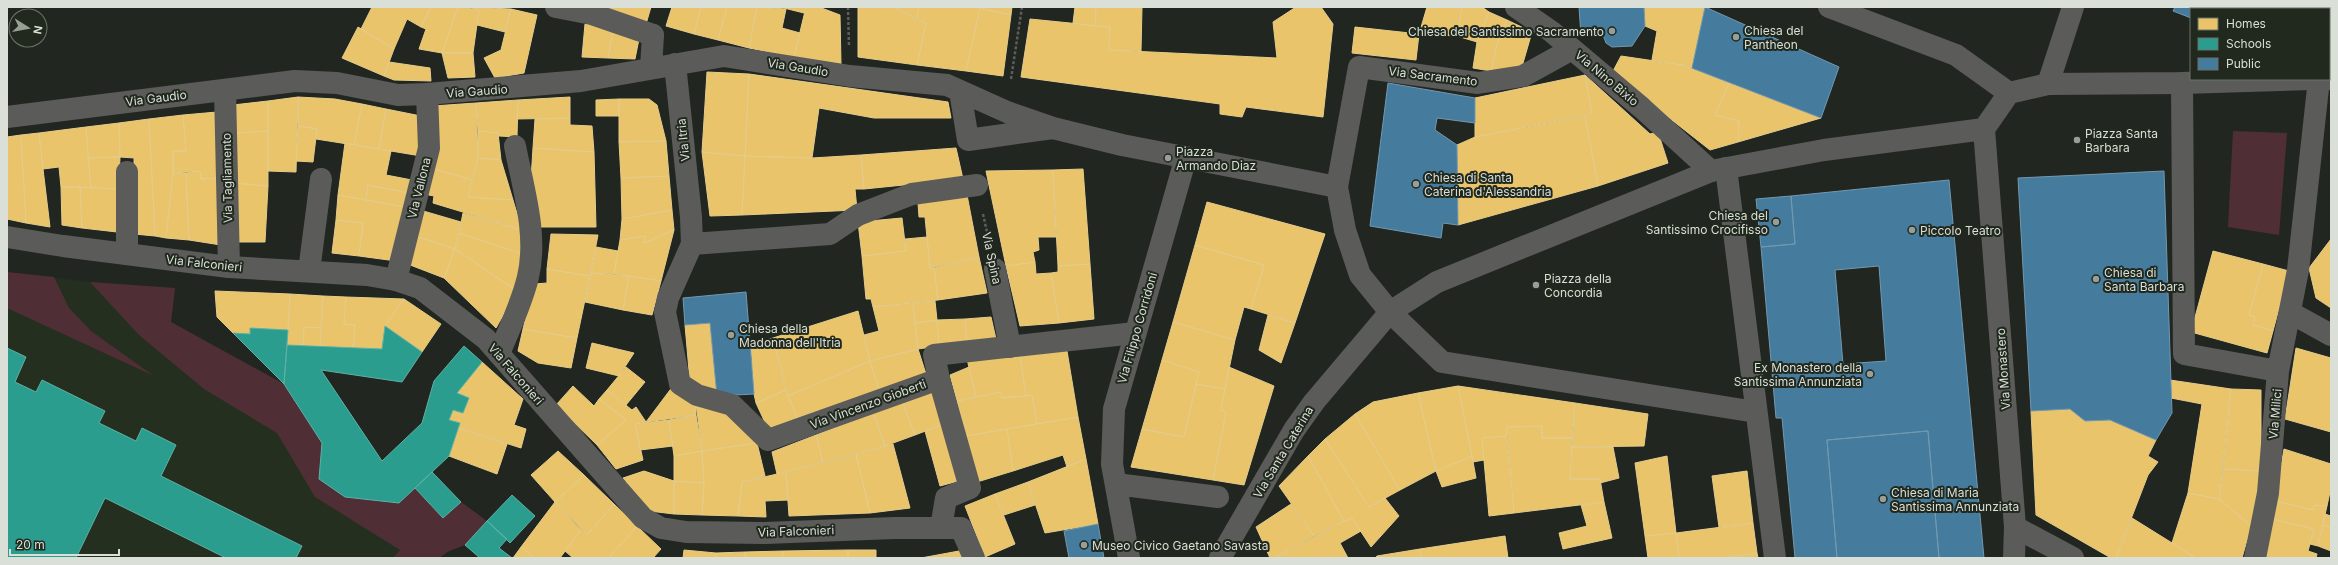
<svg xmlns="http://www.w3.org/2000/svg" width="2338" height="565" font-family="Inter,sans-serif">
<rect width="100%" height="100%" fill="#222621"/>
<!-- built -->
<path fill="#242f1f" d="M 7,272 L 90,282 L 175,288 L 171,322 L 284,384 L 345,497 L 399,503 L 432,472 L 461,502 L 487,521 L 465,545 L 449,551 L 439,558 L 7,558 Z"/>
<!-- green -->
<path fill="#4f2f35" d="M 2233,131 L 2287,133 L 2279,235 L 2228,227 Z
M 7,272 L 54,277 L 69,308 L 91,331 L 154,376 L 7,308 Z
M 90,282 L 175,288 L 171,322 L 284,384 L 322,443 L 345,497 L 399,503 L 415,488 L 443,518 L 461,502 L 487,521 L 465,545 L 449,551 L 439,558 L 393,558 L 400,550 L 315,497 L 277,433 L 204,389 L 139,335 Z"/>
<!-- homes -->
<path fill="#e9c46a" stroke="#e4cc8b" d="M 372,7 L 431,7 L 421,27 L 407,19 L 394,49 L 361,29 Z
M 431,7 L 458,7 L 442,53 L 419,49 L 426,29 L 421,27 Z
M 458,7 L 479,10 L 473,53 L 442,53 Z
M 467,7 L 511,9 L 505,32 L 477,25 L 479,10 Z
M 600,7 L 651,7 L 646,24 Z
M 672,7 L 701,7 L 694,34 L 666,26 Z
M 701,7 L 727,7 L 718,40 L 694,34 Z
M 727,7 L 757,7 L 749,48 L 718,40 Z
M 757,7 L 786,9 L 782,28 L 800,33 L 794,57 L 749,48 Z
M 780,7 L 806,7 L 804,13 Z
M 806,7 L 819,7 L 840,15 L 841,64 L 794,57 Z
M 858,7 L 893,7 L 926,23 L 917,65 L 858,57 Z
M 893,7 L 919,7 L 917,18 Z
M 919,7 L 1012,7 L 1011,15 L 980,8 L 966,71 L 917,65 L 926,23 L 917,18 Z
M 1075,7 L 1096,7 L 1095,26 L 1073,23 Z
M 1096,7 L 1142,7 L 1141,51 L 1109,50 L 1110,27 L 1095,26 Z
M 1296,7 L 1321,7 L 1333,24 L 1323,117 L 1246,107 L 1242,117 L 1220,114 L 1220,104 L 1021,77 L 1030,19 L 1110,27 L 1109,50 L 1277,58 L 1273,22 Z
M 1427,7 L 1462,7 L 1457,36 L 1419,34 Z
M 1462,7 L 1482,7 L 1489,12 L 1477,42 L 1457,36 Z
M 1644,7 L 1705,7 L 1692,68 L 1682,65 L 1652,60 L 1657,31 L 1645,26 Z
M 2236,7 L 2303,7 L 2303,9 L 2235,9 Z
M 980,8 L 1011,15 L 1003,76 L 966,71 Z
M 511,9 L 537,15 L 524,73 L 495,78 L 484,58 L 501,50 Z
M 1489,12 L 1507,20 L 1497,44 L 1491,71 L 1473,68 L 1477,42 Z
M 1507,20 L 1532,32 L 1521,70 L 1491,71 L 1497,44 Z
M 585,24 L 613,29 L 608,58 L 582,57 Z
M 358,27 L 394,49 L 384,76 L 342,58 Z
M 1355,27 L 1419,34 L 1416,60 L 1352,53 Z
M 613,29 L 640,34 L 635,59 L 608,58 Z
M 442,53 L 473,53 L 475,77 L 448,78 Z
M 1621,56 L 1682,65 L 1729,83 L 1715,115 L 1739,121 L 1738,142 L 1710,150 L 1612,73 Z
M 389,62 L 430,68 L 431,81 L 394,80 L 384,76 Z
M 707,72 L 749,74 L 745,156 L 702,152 Z
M 749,74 L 948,102 L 951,118 L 874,118 L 819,108 L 812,158 L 745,156 Z
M 1585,75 L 1592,114 L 1475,137 L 1475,98 Z
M 1585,75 L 1650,134 L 1658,132 L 1668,163 L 1598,186 L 1585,116 L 1592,114 Z
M 1729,83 L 1821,118 L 1738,142 L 1739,121 L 1715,115 Z
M 298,97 L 296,172 L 268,171 L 268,101 Z
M 298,97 L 335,99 L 362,104 L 354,145 L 316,139 L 317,129 L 298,126 Z
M 570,97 L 570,118 L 517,119 L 518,100 Z
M 619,99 L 619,116 L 596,116 L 596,100 Z
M 619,99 L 649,99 L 657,105 L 666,141 L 619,142 Z
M 518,100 L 517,137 L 499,136 L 498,133 L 478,131 L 476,103 Z
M 268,101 L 268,131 L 233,133 L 233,105 Z
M 476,103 L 478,158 L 472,180 L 431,168 L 433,106 Z
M 362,104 L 386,109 L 379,149 L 354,145 Z
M 386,109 L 421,116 L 421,156 L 379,149 Z
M 217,112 L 220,178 L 201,179 L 200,171 L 173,173 L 173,151 L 186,151 L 183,115 Z
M 183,115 L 186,151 L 173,151 L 173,173 L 166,238 L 155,236 L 149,119 Z
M 1585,116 L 1598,186 L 1458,225 L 1457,145 L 1475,137 Z
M 570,118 L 570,125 L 592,126 L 594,152 L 533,148 L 535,119 Z
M 149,119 L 155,236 L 134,234 L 134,158 L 120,157 L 119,123 Z
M 119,123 L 120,157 L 88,158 L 86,127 Z
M 298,126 L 317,129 L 313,162 L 296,161 Z
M 86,127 L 91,188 L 61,187 L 59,167 L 43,169 L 39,133 Z
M 268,131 L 268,186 L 234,183 L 233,133 Z
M 478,131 L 498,133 L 501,160 L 478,158 Z
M 39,133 L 43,169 L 50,227 L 26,223 L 21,135 Z
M 21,135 L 26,223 L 7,219 L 7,137 Z
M 666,141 L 669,176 L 621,178 L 619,142 Z
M 345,143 L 391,151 L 386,175 L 412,180 L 409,193 L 368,185 L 366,200 L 338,195 Z
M 533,148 L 594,152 L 596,227 L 535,227 L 530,195 Z
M 956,148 L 963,179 L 864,189 L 861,155 Z
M 702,152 L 745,156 L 742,215 L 710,216 Z
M 861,155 L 864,189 L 855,189 L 857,210 L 742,215 L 745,156 L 812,158 Z
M 120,157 L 119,189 L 91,188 L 88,158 Z
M 478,158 L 501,160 L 513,200 L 468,197 Z
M 431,168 L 472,180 L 468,197 L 513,200 L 522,230 L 433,203 L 434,196 L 424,194 Z
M 1083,169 L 1090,264 L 1058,266 L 1053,170 Z
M 1053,170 L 1056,237 L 1038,237 L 1039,250 L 1033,252 L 1035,262 L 1006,266 L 986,171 Z
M 200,171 L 201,179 L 220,178 L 221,245 L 189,240 L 186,173 Z
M 173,173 L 186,173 L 189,240 L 166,238 Z
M 669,176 L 672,210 L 622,219 L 621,178 Z
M 234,183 L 268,186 L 265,242 L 235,242 Z
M 368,185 L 409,193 L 405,207 L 366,200 Z
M 61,187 L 80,187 L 82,228 L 62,225 Z
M 80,187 L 119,189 L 117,232 L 82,228 Z
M 338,195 L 405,207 L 396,261 L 359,256 L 363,223 L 336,220 Z
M 967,195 L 979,257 L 930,268 L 925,217 L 919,217 L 918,203 Z
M 1207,202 L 1325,234 L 1295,323 L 1251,309 L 1264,265 L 1195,245 Z
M 420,210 L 461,222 L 455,249 L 412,235 Z
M 672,210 L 674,230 L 644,243 L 645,236 L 620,240 L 622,219 Z
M 463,213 L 522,230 L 526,255 L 459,233 Z
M 902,218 L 906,251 L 862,256 L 858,222 Z
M 336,220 L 363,223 L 359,256 L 332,253 Z
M 674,230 L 661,281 L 614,274 L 620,240 L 645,236 L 644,243 Z
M 459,233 L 526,255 L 517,291 L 455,249 Z
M 551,234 L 598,235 L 590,276 L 547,269 Z
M 412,235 L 455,249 L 444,278 L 405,263 Z
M 927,237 L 930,268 L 934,268 L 938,300 L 873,307 L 871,299 L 866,299 L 862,256 L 906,251 L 905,239 Z
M 2331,239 L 2331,308 L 2316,298 L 2309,268 Z
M 1195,245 L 1264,265 L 1251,309 L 1244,307 L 1235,340 L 1173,322 Z
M 596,247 L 618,251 L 614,274 L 591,273 Z
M 455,249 L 517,291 L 496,328 L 444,278 Z
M 2213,251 L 2263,264 L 2249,315 L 2255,317 L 2253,325 L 2273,331 L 2267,353 L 2191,332 Z
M 979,257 L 987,293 L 938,300 L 934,268 Z
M 1035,262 L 1036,274 L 1051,273 L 1059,323 L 1020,326 L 1006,266 Z
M 1090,264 L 1094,319 L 1059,323 L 1051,273 L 1058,272 L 1058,266 Z
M 2263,264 L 2289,271 L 2273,331 L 2253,325 L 2255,317 L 2249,315 Z
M 547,269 L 590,276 L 577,338 L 523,329 L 534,284 L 547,283 Z
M 591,273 L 629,276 L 623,310 L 585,302 Z
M 629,276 L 661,281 L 652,315 L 623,310 Z
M 215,291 L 290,294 L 288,330 L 250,328 L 250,334 L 233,333 L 217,317 Z
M 290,294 L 323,296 L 321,328 L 304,327 L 303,346 L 287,345 Z
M 323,296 L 346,297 L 344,324 L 355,325 L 353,348 L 320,346 Z
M 346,297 L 404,299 L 385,326 L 382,349 L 353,348 L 355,325 L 344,324 Z
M 404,299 L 441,324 L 422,352 L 385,326 Z
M 935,301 L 937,320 L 915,323 L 913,303 Z
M 913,303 L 918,349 L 870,361 L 864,335 L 879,331 L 873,307 Z
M 858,311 L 870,361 L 788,396 L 773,338 Z
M 1268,315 L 1295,323 L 1281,363 L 1259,350 Z
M 991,317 L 996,339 L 967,342 L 965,319 Z
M 965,319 L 967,342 L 939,346 L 937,320 Z
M 937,320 L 939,346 L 918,349 L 915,323 Z
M 1173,322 L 1235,340 L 1225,389 L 1196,384 L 1199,372 L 1162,360 Z
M 710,323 L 717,396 L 690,382 L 685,325 Z
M 304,327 L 321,328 L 320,346 L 303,346 Z
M 523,329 L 577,338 L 571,368 L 538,363 L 518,351 Z
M 773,338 L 786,390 L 756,403 L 754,394 L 751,344 Z
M 592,343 L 634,353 L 619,376 L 586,368 Z
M 2296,348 L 2331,358 L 2331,432 L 2285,419 Z
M 918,349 L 927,377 L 879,390 L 870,361 Z
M 1067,351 L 1078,417 L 1037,424 L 1032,395 L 1026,396 L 1020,355 Z
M 1020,355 L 1026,396 L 1002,398 L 1001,392 L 976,397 L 967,359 Z
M 1162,360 L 1199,372 L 1184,437 L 1142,429 Z
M 870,361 L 879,390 L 797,418 L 788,396 Z
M 482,362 L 523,399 L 514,425 L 526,429 L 521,448 L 458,428 L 460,423 L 449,420 L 453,410 L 463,413 L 469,398 L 457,393 Z
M 626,367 L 645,382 L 626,405 L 607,390 Z
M 969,367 L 976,397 L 957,401 L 950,375 Z
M 1229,367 L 1274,386 L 1244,485 L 1213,480 L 1226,412 L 1221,410 Z
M 2170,380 L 2231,389 L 2219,499 L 2188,493 L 2202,404 L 2171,398 Z
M 1196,384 L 1225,389 L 1221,410 L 1226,412 L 1213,480 L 1131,467 L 1142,429 L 1184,437 Z
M 573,386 L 594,406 L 599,399 L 626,420 L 597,445 L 556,405 Z
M 673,386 L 696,403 L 696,415 L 646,422 Z
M 1458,386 L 1575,403 L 1572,438 L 1542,438 L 1542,426 L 1507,427 L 1507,436 L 1482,438 L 1484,460 L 1473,462 Z
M 1458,386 L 1472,456 L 1436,471 L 1418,393 Z
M 2231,389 L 2261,390 L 2261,471 L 2223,469 Z
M 607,390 L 632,410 L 636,407 L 646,422 L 635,424 L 643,460 L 616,469 L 597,445 L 626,420 L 599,399 Z
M 786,390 L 797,418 L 768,429 L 756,403 Z
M 932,390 L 944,424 L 915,435 L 902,401 Z
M 1001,392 L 1002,398 L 1032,395 L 1037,424 L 966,436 L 957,401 Z
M 1418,393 L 1436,471 L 1400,490 L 1355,414 L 1373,402 Z
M 902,401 L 915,435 L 885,446 L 873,413 Z
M 696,403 L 719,407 L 757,443 L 702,451 Z
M 1575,403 L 1648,414 L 1644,446 L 1572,447 Z
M 2070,409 L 2085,421 L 2110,420 L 2156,440 L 2148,456 L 2158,462 L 2148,475 L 2116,558 L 2111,558 L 2036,515 L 2031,411 Z
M 873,413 L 885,446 L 823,462 L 816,435 Z
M 1355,414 L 1400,490 L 1369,507 L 1325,439 Z
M 696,415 L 702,451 L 674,456 L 669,420 Z
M 1078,417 L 1086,459 L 1067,467 L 1063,455 L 1013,471 L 1007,429 Z
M 669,420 L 673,446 L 640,450 L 635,424 Z
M 944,424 L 962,480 L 940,486 L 925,431 Z
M 1542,426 L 1542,438 L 1572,438 L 1570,479 L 1600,479 L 1604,502 L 1514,513 L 1507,427 Z
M 458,428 L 507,444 L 497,474 L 449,456 Z
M 1007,429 L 1013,471 L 977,482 L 966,436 Z
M 816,435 L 823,462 L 777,474 L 772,452 Z
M 1507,436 L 1514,513 L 1489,516 L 1482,438 Z
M 1325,439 L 1369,507 L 1385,498 L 1399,516 L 1371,547 L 1352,518 L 1344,521 L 1308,456 Z
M 757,443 L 765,476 L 742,482 L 738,516 L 702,515 L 704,483 L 702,451 Z
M 893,444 L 910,508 L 870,513 L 856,454 Z
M 1572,447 L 1613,447 L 1619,478 L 1600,483 L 1600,479 L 1570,479 Z
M 2284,449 L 2331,464 L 2331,487 L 2327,506 L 2314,505 L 2313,510 L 2275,501 Z
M 558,451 L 584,475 L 555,502 L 531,475 Z
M 702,451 L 704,483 L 674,481 L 674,456 Z
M 856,454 L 870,513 L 789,516 L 786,472 Z
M 1308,456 L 1344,521 L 1314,536 L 1279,486 Z
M 1472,456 L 1476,478 L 1442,487 L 1436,471 Z
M 1667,456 L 1676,533 L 1645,536 L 1635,463 Z
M 1086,459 L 1098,524 L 1045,533 L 1028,482 Z
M 2223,469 L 2261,471 L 2251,526 L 2219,499 Z
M 644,471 L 674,481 L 674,514 L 649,511 L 623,478 Z
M 1747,471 L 1753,523 L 1719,527 L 1712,476 Z
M 786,472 L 788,500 L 765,501 L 766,517 L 738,516 L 742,482 Z
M 584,475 L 614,504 L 587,535 L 555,502 Z
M 674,481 L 704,483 L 702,515 L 674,514 Z
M 1028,482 L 1035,505 L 1004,515 L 995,494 Z
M 2188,493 L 2219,499 L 2251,526 L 2242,558 L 2193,558 L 2193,556 L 2172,543 Z
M 995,494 L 1015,544 L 985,557 L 965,506 Z
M 2275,501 L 2313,510 L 2314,505 L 2327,506 L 2318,546 L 2310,544 L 2314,529 L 2272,519 Z
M 555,502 L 581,530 L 560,558 L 535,558 L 521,547 Z
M 1604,502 L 1612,538 L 1563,549 L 1559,533 L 1587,526 L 1581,505 Z
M 614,504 L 637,526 L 609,558 L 573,558 L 565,551 L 581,530 L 587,535 Z
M 1291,504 L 1314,536 L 1274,558 L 1270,558 L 1256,527 Z
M 2325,514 L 2331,516 L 2331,528 L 2323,525 Z
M 1352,518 L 1361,531 L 1340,543 L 1348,558 L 1274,558 L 1344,521 Z
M 2132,518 L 2193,556 L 2193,558 L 2116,558 Z
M 2272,519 L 2314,529 L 2308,551 L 2317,554 L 2316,558 L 2265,558 Z
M 1753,523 L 1757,553 L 1721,558 L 1679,558 L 1676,533 Z
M 2323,525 L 2331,528 L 2331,551 L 2318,546 Z
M 637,526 L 661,549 L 653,558 L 609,558 Z
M 1676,533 L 1679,558 L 1648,558 L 1645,536 Z
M 1505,536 L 1508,558 L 1421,558 L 1420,549 Z
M 521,547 L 535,558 L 513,558 Z
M 1420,549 L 1421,558 L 1375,558 L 1377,556 Z
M 684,550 L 716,553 L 715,558 L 683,558 Z
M 848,550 L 876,550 L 876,558 L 848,558 Z
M 848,550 L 848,558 L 783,558 L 783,551 Z
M 783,551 L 783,558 L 745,558 L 745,552 Z
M 959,551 L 962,558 L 921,558 Z
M 745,552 L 745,558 L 715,558 L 716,553 Z
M 1757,553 L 1758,558 L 1723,558 Z"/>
<!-- schools -->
<path fill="#2a9d8f" stroke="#5fb1a5" d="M 385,326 L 422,352 L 402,382 L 321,370 L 382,461 L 422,423 L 434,381 L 464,346 L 482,362 L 457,393 L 469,398 L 463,413 L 453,410 L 449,420 L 460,423 L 449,456 L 399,503 L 345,497 L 319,479 L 322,443 L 284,384 L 287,345 L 382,349 Z
M 250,328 L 288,330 L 284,384 L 233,333 L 250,334 Z
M 7,348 L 26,357 L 15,382 L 36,392 L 42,380 L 105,411 L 99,423 L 136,441 L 142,428 L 176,445 L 161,476 L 302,546 L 296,558 L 226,558 L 105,498 L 76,558 L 7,558 Z
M 432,472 L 461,502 L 443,518 L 415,488 Z
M 512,495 L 535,516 L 510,543 L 487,521 Z
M 487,521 L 507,539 L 499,548 L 512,558 L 480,558 L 465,545 Z"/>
<!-- public -->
<path fill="#457b9d" stroke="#7299af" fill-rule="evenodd" d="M 1579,7 L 1644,7 L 1645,26 L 1632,46 L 1612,47 L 1606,43 L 1603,35 L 1581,36 Z
M 1705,7 L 1839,67 L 1821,118 L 1692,68 Z
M 2175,7 L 2236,7 L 2235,9 L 2191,9 L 2191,18 L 2173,11 Z
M 1388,83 L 1475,98 L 1475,123 L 1437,118 L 1435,130 L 1457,145 L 1458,225 L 1443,223 L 1441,238 L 1370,226 Z
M 2164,171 L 2172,413 L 2156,440 L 2110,420 L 2085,421 L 2070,409 L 2031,411 L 2018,178 Z
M 1949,180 L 1984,558 L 1939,558 L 1928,431 L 1827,440 L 1837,558 L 1795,558 L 1782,418 L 1776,418 L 1761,247 L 1795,244 L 1791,196 ZM 1879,266 L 1886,361 L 1843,364 L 1835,270 Z
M 1791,196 L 1795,244 L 1761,247 L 1756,199 Z
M 746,292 L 754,394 L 717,396 L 710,323 L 685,325 L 683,298 Z
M 1928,431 L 1939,558 L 1837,558 L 1827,440 Z
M 1098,524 L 1104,558 L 1069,558 L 1064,531 Z"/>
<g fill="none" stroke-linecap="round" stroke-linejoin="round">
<!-- path -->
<path stroke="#5c5e5b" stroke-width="2.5" stroke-dasharray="3 2" stroke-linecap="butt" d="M 848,7 L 849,46
M 1011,79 L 1022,7
M 983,214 L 989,241"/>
<!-- pedestrian -->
<path stroke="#5b5c5a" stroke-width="22" d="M 556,7 L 592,14 L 653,35
M 225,90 L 229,267
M 127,172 L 127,254
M 692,244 L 668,298 L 665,312 L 680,384 L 697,395 L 732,405 L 768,440 L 939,379 L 934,355 L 1135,333
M 995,269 L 1010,347
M 396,280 L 429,148 L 427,94
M 499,354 C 509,329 522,303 528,277 C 538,234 523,188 515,146
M 939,379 L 970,488 L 946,498 L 941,528
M 2015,527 L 2073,558"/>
<!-- minor -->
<path stroke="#5b5c5a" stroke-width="22" d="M 1516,7 L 1552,32 L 1642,108 L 1711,171
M 1829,7 L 1956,55 L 2009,93
M 1572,49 L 1523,76 L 1478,83 L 1359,67 L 1337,187 L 1345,230 L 1360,275 L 1390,312 L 1442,362 L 1756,412
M 675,64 L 691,217 L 692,244 L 830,234 L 858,215 L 912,194 L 977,185
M 651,68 L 653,35
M 2182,83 L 2184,354 L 2278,371
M 2048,84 L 2073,7
M 960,91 L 968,140 L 1053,128 L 1122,145 L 1337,187
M 7,117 L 295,81 L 337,83 L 398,95 L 427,94 L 581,81 L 724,56 L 850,76 L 947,85 L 1007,112 L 1053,128
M 1726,168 L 1775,558
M 7,237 L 63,246 L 229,267 L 367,275 L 396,280 L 420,288 L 486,339 L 643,518 L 661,528 L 686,532 L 765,533 L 894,528 L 961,528 L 974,558
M 309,271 L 321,179
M 2291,313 L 2331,335
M 1116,484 L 1218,497
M 1129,558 L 1112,464 L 1114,409 L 1186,157
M 2255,558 L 2268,493 L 2278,371 L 2298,270 L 2319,79"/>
<!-- tertiary -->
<path stroke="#5b5c5a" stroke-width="22" d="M 2326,9 L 2326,7
M 2329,79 L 2331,79
M 1220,558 L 1294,430 L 1314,402 L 1390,312 L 1437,282 L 1711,171 L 1824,150 L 1984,129
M 2014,558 L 2015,527 L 1984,129 L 2009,93 L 2048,84 L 2182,83 L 2312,79"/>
</g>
<!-- markers -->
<g fill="#9a9e98" stroke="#21291e" stroke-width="1.5">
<circle cx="1612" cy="31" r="4"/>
<circle cx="1736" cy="37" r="4"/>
<circle cx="2077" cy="140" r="4"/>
<circle cx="1168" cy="158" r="4"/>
<circle cx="1416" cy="184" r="4"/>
<circle cx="1776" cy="222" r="4"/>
<circle cx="1912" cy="230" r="4"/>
<circle cx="2096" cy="279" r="4"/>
<circle cx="1536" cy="285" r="4"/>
<circle cx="731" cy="335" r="4"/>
<circle cx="1870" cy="374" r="4"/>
<circle cx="1883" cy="499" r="4"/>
<circle cx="1084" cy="545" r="4"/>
</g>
<g text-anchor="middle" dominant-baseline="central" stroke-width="4" stroke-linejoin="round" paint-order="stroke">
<!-- poi labels -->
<g font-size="12" fill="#dadfd8" stroke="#21291e" text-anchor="start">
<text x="1744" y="30">Chiesa del<tspan x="1744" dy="14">Pantheon</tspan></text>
<text x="1604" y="31" text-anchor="end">Chiesa del Santissimo Sacramento</text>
<text x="2085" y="133">Piazza Santa<tspan x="2085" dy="14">Barbara</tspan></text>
<text x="1176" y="151">Piazza<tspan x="1176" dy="14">Armando Diaz</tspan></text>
<text x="1424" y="177">Chiesa di Santa<tspan x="1424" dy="14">Caterina d'Alessandria</tspan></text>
<text x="1768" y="215" text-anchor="end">Chiesa del<tspan x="1768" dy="14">Santissimo Crocifisso</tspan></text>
<text x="1920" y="230">Piccolo Teatro</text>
<text x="2104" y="272">Chiesa di<tspan x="2104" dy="14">Santa Barbara</tspan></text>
<text x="1544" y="278">Piazza della<tspan x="1544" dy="14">Concordia</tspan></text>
<text x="739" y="328">Chiesa della<tspan x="739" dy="14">Madonna dell'Itria</tspan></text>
<text x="1862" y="367" text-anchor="end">Ex Monastero della<tspan x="1862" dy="14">Santissima Annunziata</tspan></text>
<text x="1891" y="492">Chiesa di Maria<tspan x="1891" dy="14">Santissima Annunziata</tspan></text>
<text x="1092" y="545">Museo Civico Gaetano Savasta</text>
</g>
<!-- street labels -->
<g font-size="12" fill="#dadfd8" stroke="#21291e">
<text transform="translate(798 67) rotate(9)">Via Gaudio</text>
<text transform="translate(1433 76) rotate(7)">Via Sacramento</text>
<text transform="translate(1607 78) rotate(40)">Via Nino Bixio</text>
<text transform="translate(477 91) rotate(-4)">Via Gaudio</text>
<text transform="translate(156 98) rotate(-7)">Via Gaudio</text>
<text transform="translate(683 140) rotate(-96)">Via Itria</text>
<text transform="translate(227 178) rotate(-91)">Via Tagliamento</text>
<text transform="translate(419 188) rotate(-76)">Via Vallona</text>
<text transform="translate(992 258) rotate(78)">Via Spina</text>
<text transform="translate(204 263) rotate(6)">Via Falconieri</text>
<text transform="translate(1137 328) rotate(-74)">Via Filippo Corridoni</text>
<text transform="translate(2003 369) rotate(-94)">Via Monastero</text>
<text transform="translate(516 374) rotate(49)">Via Falconieri</text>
<text transform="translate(868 404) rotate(-20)">Via Vincenzo Gioberti</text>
<text transform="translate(2275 414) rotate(-85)">Via Milici</text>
<text transform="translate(1283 452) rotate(-59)">Via Santa Caterina</text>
<text transform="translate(796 531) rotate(-2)">Via Falconieri</text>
</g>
</g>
<!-- border -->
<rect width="2338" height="565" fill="none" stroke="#dadfd8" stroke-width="16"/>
<!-- legend -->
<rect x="2190" y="8" width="140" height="72" fill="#21291e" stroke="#6b7268"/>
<rect x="2198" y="18" width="20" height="12" fill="#e9c46a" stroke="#6b7268"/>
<text x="2226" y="28" font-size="12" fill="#dadfd8">Homes</text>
<rect x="2198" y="38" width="20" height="12" fill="#2a9d8f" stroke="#6b7268"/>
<text x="2226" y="48" font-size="12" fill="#dadfd8">Schools</text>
<rect x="2198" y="58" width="20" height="12" fill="#457b9d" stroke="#6b7268"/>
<text x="2226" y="68" font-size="12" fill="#dadfd8">Public</text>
<!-- north arrow -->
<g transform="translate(28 28) rotate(101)"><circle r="19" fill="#21291e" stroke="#6b7268"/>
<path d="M0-3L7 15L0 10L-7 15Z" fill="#9a9e98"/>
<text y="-6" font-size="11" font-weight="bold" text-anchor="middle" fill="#dadfd8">N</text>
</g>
<!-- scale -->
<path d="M10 549v6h109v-6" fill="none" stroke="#dadfd8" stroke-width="2"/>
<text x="16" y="549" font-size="12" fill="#dadfd8" stroke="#21291e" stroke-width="3" paint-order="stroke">20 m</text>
</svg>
